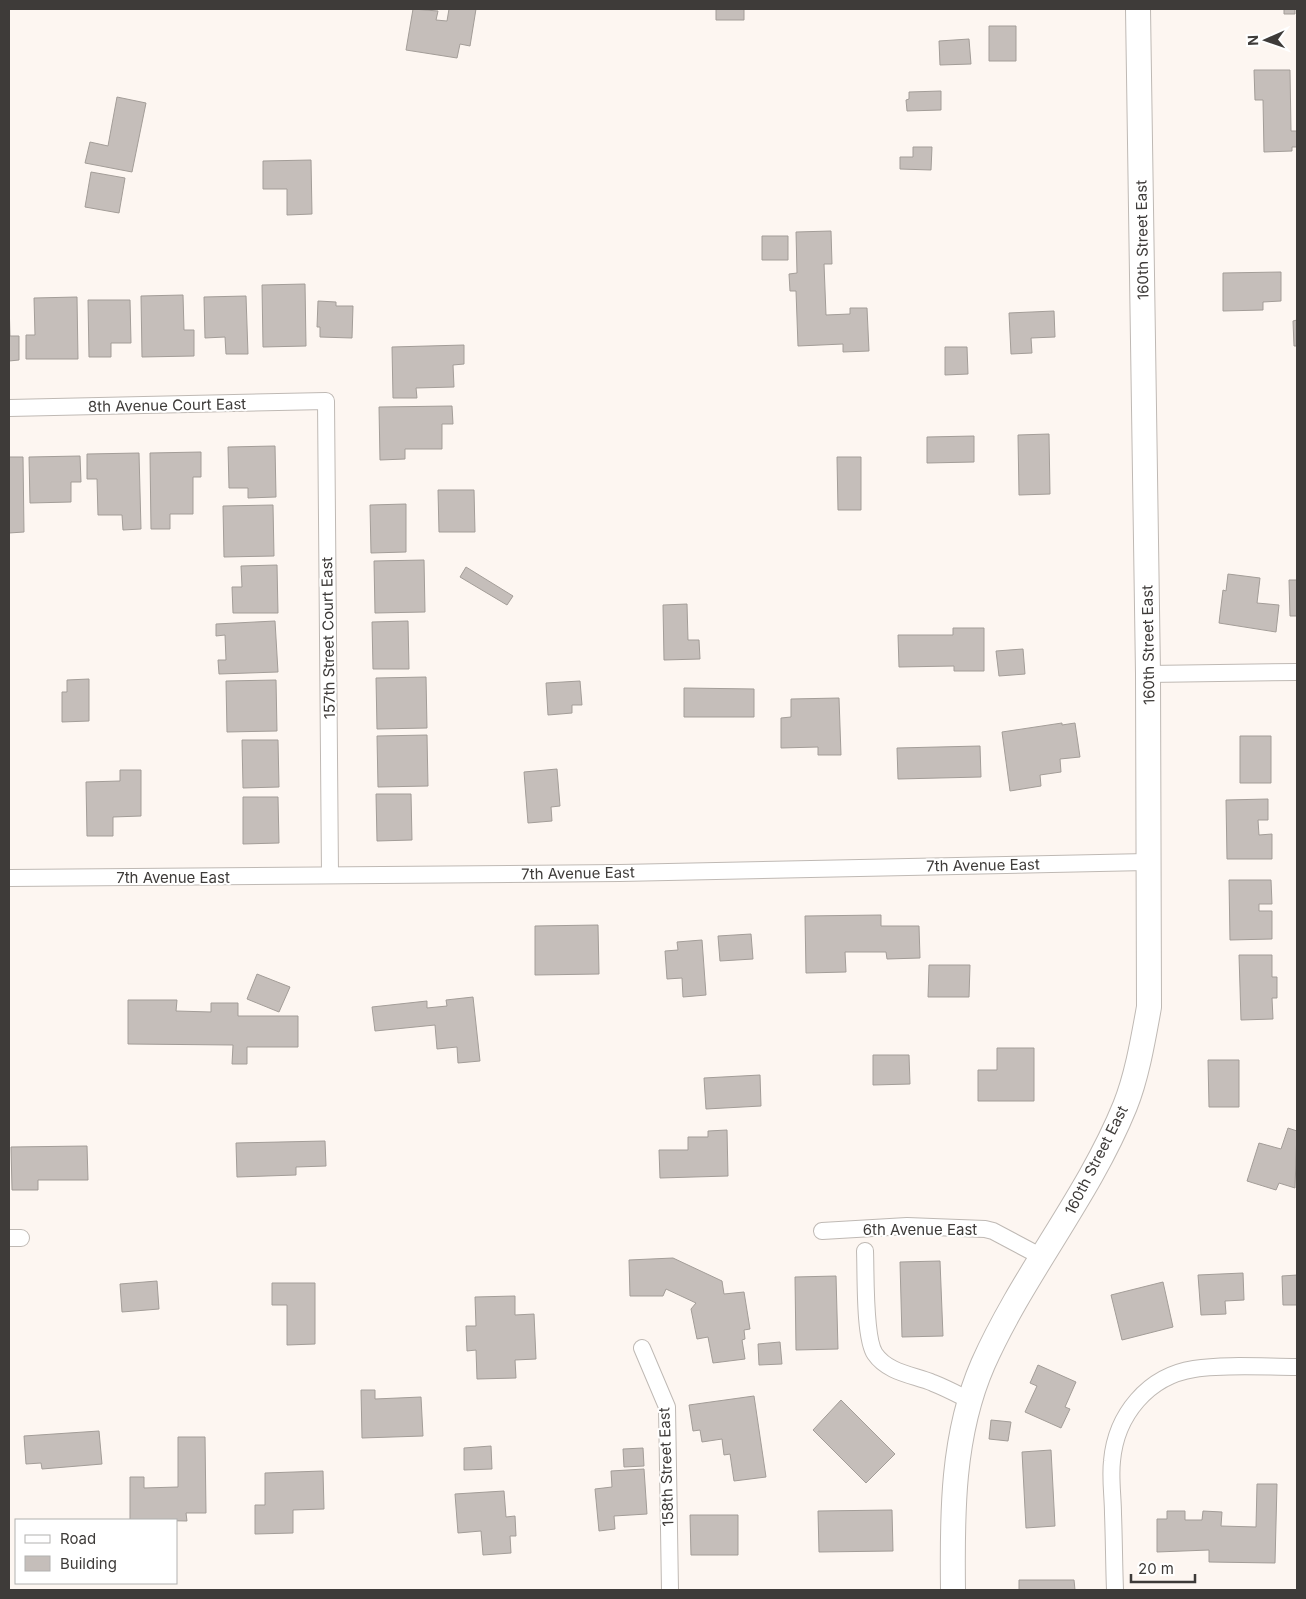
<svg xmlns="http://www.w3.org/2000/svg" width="1306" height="1599" font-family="Inter,sans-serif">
<rect width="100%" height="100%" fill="#fdf6f1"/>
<!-- building -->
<path fill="#c5beba" stroke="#a39d98" d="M 413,9 L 438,11 L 436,20 L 447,21 L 449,9 L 476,9 L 470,46 L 460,44 L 457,58 L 406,50 Z
M 716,9 L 744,9 L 744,20 L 716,20 Z
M 1284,9 L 1295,9 L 1295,14 L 1284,14 Z
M 989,26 L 1016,26 L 1016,61 L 989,61 Z
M 969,39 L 971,64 L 940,65 L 939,41 Z
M 1254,70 L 1290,70 L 1291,131 L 1297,131 L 1297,147 L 1292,147 L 1292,151 L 1264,152 L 1263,100 L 1255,100 Z
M 941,91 L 941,110 L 907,111 L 906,100 L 909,99 L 909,92 Z
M 117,97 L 146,103 L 132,172 L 85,163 L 90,142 L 108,146 Z
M 913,147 L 932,147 L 931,170 L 900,169 L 900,157 L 913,157 Z
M 311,160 L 312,214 L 287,215 L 287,189 L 263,189 L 263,161 Z
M 91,172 L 125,178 L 119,213 L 85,207 Z
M 831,231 L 832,264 L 824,264 L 826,315 L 850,314 L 850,308 L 867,308 L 869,351 L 843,352 L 843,344 L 798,346 L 796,291 L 790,291 L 789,274 L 797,273 L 796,232 Z
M 762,236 L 788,236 L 788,260 L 762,260 Z
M 1281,272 L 1281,301 L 1263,302 L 1263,310 L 1223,311 L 1223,273 Z
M 305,284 L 306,346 L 263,347 L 262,285 Z
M 183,295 L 184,330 L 194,330 L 194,356 L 142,357 L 141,296 Z
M 246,296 L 248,354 L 226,354 L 225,337 L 205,338 L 204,297 Z
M 77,297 L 78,359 L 26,359 L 26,335 L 35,335 L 34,298 Z
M 88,300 L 130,300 L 131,343 L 111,343 L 111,357 L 89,357 Z
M 318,301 L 336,302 L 336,306 L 353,306 L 352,338 L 320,337 L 320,327 L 317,327 Z
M 9,302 L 10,336 L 19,336 L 19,360 L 9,361 Z
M 1054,311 L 1055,337 L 1031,338 L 1032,353 L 1011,354 L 1009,313 Z
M 1297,320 L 1297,346 L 1294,346 L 1293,321 Z
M 464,345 L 464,364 L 453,365 L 454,387 L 416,388 L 417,398 L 393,398 L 392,347 Z
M 945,347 L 967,347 L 968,374 L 945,375 Z
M 452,406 L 453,424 L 442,424 L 442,449 L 405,449 L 405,459 L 380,460 L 379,407 Z
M 1049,434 L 1050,494 L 1019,495 L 1018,435 Z
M 974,436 L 974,462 L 927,463 L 927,437 Z
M 275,446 L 276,497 L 248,498 L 248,488 L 229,488 L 228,447 Z
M 201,452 L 201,477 L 193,477 L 193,514 L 170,514 L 170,529 L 151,529 L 150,453 Z
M 139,453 L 141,529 L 123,530 L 122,515 L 98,515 L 97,479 L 87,479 L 87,454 Z
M 80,456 L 81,482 L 71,482 L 71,502 L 30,503 L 29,457 Z
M 9,457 L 23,457 L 24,532 L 9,533 Z
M 837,457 L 861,457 L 861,510 L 838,510 Z
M 438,490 L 474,490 L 475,532 L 439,532 Z
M 406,504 L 406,552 L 371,553 L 370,505 Z
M 273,505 L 274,556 L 224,557 L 223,506 Z
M 424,560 L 425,612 L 375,613 L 374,561 Z
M 277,565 L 278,613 L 233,613 L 232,587 L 242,587 L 241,566 Z
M 466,567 L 513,596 L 507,605 L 460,577 Z
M 1228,574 L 1260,578 L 1257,603 L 1279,605 L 1276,632 L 1219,623 L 1223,590 L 1226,591 Z
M 1289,580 L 1297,580 L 1297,616 L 1290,616 Z
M 687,604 L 688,640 L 699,640 L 700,659 L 664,660 L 663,605 Z
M 275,621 L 278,672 L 219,674 L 218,660 L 226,660 L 225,635 L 216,636 L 216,624 Z
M 408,621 L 409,669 L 373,669 L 372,622 Z
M 953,628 L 984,628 L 984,671 L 954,671 L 954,666 L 899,667 L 898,635 L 953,635 Z
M 1023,649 L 1025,674 L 999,676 L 996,651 Z
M 426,677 L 427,728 L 377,729 L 376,678 Z
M 89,679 L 89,721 L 62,722 L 62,692 L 67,692 L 67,680 Z
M 276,680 L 277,731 L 227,732 L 226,681 Z
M 580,681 L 582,705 L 572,705 L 572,713 L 548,715 L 546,683 Z
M 684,688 L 754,689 L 754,717 L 684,717 Z
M 839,698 L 841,755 L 818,755 L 818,747 L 781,748 L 781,718 L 791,717 L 791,699 Z
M 1062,723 L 1062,725 L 1075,723 L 1080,757 L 1060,759 L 1061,772 L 1040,775 L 1041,786 L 1010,791 L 1002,732 Z
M 427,735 L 428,786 L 378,787 L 377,736 Z
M 1240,736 L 1271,736 L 1271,783 L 1240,783 Z
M 242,740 L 278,740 L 279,787 L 243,788 Z
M 980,746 L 981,777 L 898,779 L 897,748 Z
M 557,769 L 560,806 L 551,807 L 552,821 L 528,823 L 524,772 Z
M 120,770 L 141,770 L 141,816 L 113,817 L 113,836 L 87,836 L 86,782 L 120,781 Z
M 376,794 L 411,794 L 412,840 L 377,841 Z
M 243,797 L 278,797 L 279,843 L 243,844 Z
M 1268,799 L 1268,820 L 1258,820 L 1259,835 L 1272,834 L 1272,859 L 1227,859 L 1226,800 Z
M 1229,880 L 1271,880 L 1272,904 L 1259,904 L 1259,911 L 1272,911 L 1272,939 L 1230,940 Z
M 881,915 L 881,926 L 919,926 L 920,958 L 887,959 L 886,952 L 845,952 L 846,972 L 806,973 L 805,916 Z
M 598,925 L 599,974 L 535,975 L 535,926 Z
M 751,934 L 753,959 L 720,961 L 718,936 Z
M 702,940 L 706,995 L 683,997 L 682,978 L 667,979 L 665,951 L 678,950 L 677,942 Z
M 1239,955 L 1272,955 L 1272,977 L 1277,977 L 1277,998 L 1272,998 L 1273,1019 L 1241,1020 Z
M 929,965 L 970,965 L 969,997 L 928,997 Z
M 257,974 L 290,987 L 279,1012 L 247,999 Z
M 473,997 L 480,1061 L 458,1063 L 457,1047 L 437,1049 L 435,1025 L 375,1031 L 372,1007 L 427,1001 L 427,1008 L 447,1006 L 446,1000 Z
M 128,1000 L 177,1000 L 176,1011 L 211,1012 L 211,1003 L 238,1003 L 238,1016 L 298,1016 L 298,1047 L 247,1047 L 247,1064 L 232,1064 L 233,1045 L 128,1044 Z
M 997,1048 L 1034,1048 L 1034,1101 L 978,1101 L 978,1070 L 997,1070 Z
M 873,1055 L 909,1055 L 910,1084 L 873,1085 Z
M 1208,1060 L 1239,1060 L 1239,1107 L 1209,1107 Z
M 760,1075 L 761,1106 L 706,1109 L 704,1078 Z
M 1288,1128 L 1297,1131 L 1295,1188 L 1279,1183 L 1276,1190 L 1247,1181 L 1259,1143 L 1281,1149 Z
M 727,1130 L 728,1176 L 660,1178 L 659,1150 L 688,1150 L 688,1137 L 708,1137 L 708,1131 Z
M 325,1141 L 326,1166 L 296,1167 L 296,1175 L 237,1177 L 236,1143 Z
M 87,1146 L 88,1180 L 38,1180 L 38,1190 L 12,1190 L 11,1147 Z
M 673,1258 L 722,1281 L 724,1294 L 744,1292 L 750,1329 L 744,1330 L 745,1339 L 742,1340 L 745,1359 L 713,1363 L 708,1337 L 697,1339 L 691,1309 L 696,1303 L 666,1289 L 663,1296 L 630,1296 L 629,1260 Z
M 940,1261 L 943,1336 L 902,1337 L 900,1262 Z
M 1243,1273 L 1244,1300 L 1225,1301 L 1226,1314 L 1201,1315 L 1198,1275 Z
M 1297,1275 L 1297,1305 L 1283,1305 L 1282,1276 Z
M 836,1276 L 838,1349 L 796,1350 L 795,1277 Z
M 157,1281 L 159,1309 L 122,1312 L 120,1284 Z
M 1163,1282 L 1173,1327 L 1122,1340 L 1111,1295 Z
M 272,1283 L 315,1283 L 315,1344 L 287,1345 L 287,1305 L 272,1305 Z
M 515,1296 L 515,1315 L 534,1314 L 536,1359 L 515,1360 L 516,1378 L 477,1379 L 476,1350 L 467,1351 L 466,1326 L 476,1326 L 475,1297 Z
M 780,1342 L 782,1364 L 759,1365 L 758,1344 Z
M 1038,1365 L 1076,1382 L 1065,1407 L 1070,1409 L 1061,1428 L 1025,1412 L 1037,1386 L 1030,1383 Z
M 361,1390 L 375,1390 L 375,1399 L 421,1397 L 423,1436 L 362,1438 Z
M 754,1396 L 766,1477 L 734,1481 L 730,1454 L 724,1455 L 722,1439 L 702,1442 L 700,1430 L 693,1431 L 689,1405 Z
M 841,1400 L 895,1454 L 866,1483 L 813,1430 Z
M 991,1420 L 1011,1422 L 1008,1441 L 989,1439 Z
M 99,1431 L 102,1464 L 42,1469 L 41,1463 L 26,1464 L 24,1436 Z
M 178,1437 L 205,1437 L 206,1513 L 186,1513 L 187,1521 L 130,1520 L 130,1477 L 144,1477 L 144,1488 L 178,1487 Z
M 491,1446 L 492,1469 L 464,1470 L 464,1448 Z
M 643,1448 L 644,1466 L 624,1467 L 623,1449 Z
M 1051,1450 L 1055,1526 L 1026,1528 L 1022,1452 Z
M 644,1469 L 647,1514 L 614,1516 L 615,1529 L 599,1531 L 595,1489 L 612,1487 L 611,1471 Z
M 323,1471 L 324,1509 L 293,1510 L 293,1533 L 255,1534 L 255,1505 L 265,1505 L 265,1473 Z
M 1257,1484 L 1277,1484 L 1275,1563 L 1209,1562 L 1209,1550 L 1157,1552 L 1157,1519 L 1167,1519 L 1167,1511 L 1185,1511 L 1185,1520 L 1202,1520 L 1203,1511 L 1222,1512 L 1221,1526 L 1256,1527 Z
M 504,1491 L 506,1517 L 515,1516 L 516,1536 L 510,1536 L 511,1553 L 483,1555 L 481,1531 L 458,1533 L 455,1494 Z
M 892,1510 L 893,1551 L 819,1552 L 818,1511 Z
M 690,1515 L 738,1515 L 738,1555 L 691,1555 Z
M 1019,1580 L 1074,1580 L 1075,1590 L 1019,1590 Z"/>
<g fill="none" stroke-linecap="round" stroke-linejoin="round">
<defs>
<path id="street" d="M 9,408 L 326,401 L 330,875
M 1148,674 L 1297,672
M 9,878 L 620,873 L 1147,862
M 822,1231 L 907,1226 L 985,1229 L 993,1231 L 1042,1257
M 9,1238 L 21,1238
M 865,1251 C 866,1274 864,1338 875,1354 C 888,1373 914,1375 933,1383 C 946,1388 959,1395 971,1401
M 642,1348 L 667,1407 L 670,1590
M 1115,1590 C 1114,1565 1114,1539 1113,1514 C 1113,1497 1110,1478 1112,1461 C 1116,1415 1148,1376 1194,1369 C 1224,1364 1266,1367 1297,1367"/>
<path id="secondary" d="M 953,1590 C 952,1514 952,1435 983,1364 C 1023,1274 1088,1197 1125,1106 C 1137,1076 1143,1040 1149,1007 L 1148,674 L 1138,9"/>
</defs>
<!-- street casing -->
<use href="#street" stroke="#bfb9b4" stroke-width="18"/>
<!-- secondary casing -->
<use href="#secondary" stroke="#bfb9b4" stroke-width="26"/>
<!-- street -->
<use href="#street" stroke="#fff" stroke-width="16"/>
<!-- secondary -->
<use href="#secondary" stroke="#fff" stroke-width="24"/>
</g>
<g text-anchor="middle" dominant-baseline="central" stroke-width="4" stroke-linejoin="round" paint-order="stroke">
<!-- street labels -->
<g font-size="15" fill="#3e3b39" stroke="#fff">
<text transform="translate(1142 240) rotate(-91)">160th Street East</text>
<text transform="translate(167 405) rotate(-1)">8th Avenue Court East</text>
<text transform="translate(328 638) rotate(-91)">157th Street Court East</text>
<text transform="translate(1148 645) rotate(-91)">160th Street East</text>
<text transform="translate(983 865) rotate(-1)">7th Avenue East</text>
<text transform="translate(578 873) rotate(-1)">7th Avenue East</text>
<text x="173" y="877">7th Avenue East</text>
<text transform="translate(1096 1160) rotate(-63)">160th Street East</text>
<text x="920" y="1229">6th Avenue East</text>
<text transform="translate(666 1467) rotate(-92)">158th Street East</text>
</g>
</g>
<!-- border -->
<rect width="1306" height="1599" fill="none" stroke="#3e3b39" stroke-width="20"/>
<!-- legend -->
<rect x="15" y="1519" width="162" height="65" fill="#ffffff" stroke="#b2b1b0"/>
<rect x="25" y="1535" width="25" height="8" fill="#ffffff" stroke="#b2b1b0"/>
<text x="60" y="1544" font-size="15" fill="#3e3b39">Road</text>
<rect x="25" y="1556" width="25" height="15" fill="#c5beba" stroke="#b2b1b0"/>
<text x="60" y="1569" font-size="15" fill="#3e3b39">Building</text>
<!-- north arrow -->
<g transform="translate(1266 40) rotate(268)" stroke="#ffffff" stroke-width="4" paint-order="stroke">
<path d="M0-4L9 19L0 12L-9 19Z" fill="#3e3b39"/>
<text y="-8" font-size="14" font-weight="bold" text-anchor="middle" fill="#3e3b39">N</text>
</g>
<!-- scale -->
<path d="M1131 1574v8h64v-8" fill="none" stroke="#3e3b39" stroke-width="2.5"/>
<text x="1138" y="1574" font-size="15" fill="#3e3b39" stroke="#ffffff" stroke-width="4" paint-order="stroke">20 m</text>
</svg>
